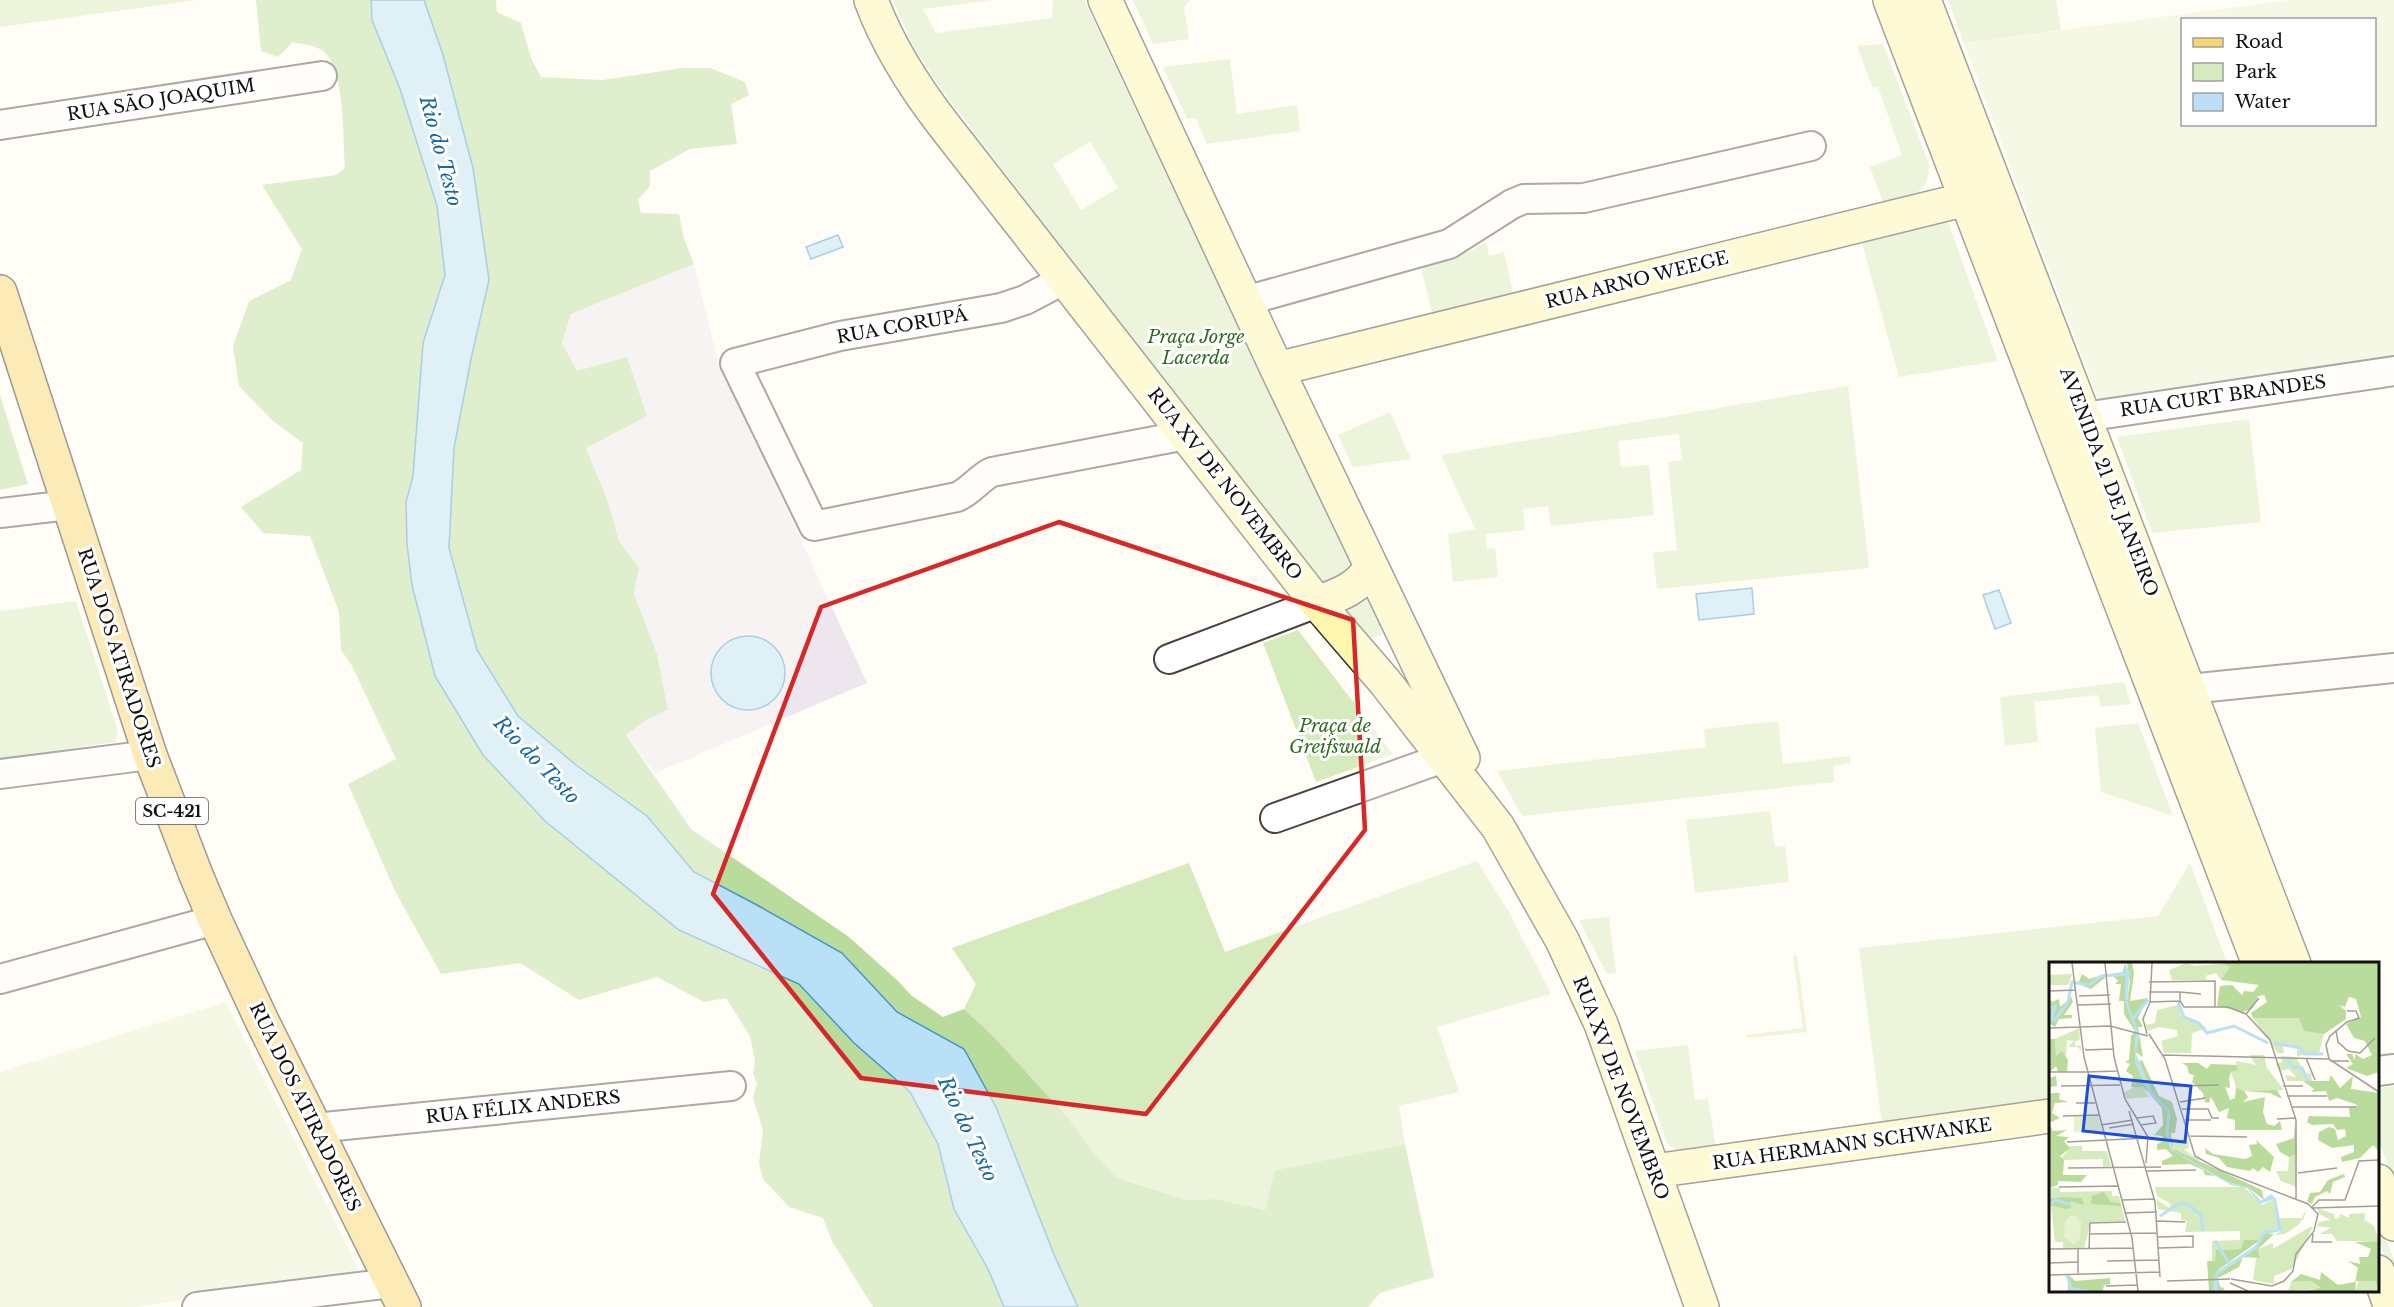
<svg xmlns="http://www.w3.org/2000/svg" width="2394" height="1307" font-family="'Libre Baskerville',serif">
<rect width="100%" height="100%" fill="#fffdf5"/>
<!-- industrial -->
<path fill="#eee6ef" d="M 694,264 L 718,361 L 867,683 L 655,773 L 626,735 L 646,720 L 668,710 L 657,654 L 634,594 L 639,568 L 619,541 L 607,499 L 586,447 L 647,415 L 577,372 L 562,343 L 571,314 Z"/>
<!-- green -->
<path fill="#d5ebbd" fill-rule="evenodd" d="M 0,0 L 197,0 L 0,27 Z
M 893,0 L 992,0 L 923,9 L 936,33 L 1052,18 L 1053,0 L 1084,0 L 1384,634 L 1367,639 L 1202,433 L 937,83 L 913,46 ZM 1090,142 L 1118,188 L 1081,210 L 1053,164 Z
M 1133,0 L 1190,0 L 1184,7 L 1189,39 L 1153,44 Z
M 1948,0 L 2056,0 L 2061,30 L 1964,43 Z
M 1883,44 L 1929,164 C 1929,198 1910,195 1883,202 L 1870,167 L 1902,155 L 1878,87 L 1873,88 L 1857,46 Z
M 1230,59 L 1237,114 L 1297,105 L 1300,131 L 1207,144 L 1196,118 L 1187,119 L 1163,67 Z
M 1948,222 L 1998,361 L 1899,377 L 1862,243 Z
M 1486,242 L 1489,256 L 1504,252 L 1513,293 L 1432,313 L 1421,267 L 1467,253 Z
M 1848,386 L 1869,568 L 1657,589 L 1653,553 L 1677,550 L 1668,462 L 1682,460 L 1679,434 L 1618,441 L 1621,467 L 1649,465 L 1654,515 L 1551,526 L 1548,506 L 1523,509 L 1525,530 L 1485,534 L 1487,549 L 1495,548 L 1498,577 L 1453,582 L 1448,534 L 1475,529 L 1441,455 Z
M 1390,412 L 1411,459 L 1353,467 L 1338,435 Z
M 2249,419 L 2261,522 L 2152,533 L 2117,437 Z
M 76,601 L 118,731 L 115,742 L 0,758 L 0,611 Z
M 1298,630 L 1393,754 L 1316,782 L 1263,643 Z
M 2124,682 L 2131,704 L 2101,707 L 2098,695 L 2034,702 L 2038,742 L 2005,746 L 2000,697 Z
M 1778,721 L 1783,764 L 1850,756 L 1851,763 L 1833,766 L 1834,782 L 1522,816 L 1497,771 L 1706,747 L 1704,729 Z
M 2138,723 L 2173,816 L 2101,792 L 2095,728 Z
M 1770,811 L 1775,847 L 1785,846 L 1789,882 L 1695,893 L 1686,820 Z
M 1477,861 L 1509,912 L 1551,994 L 1437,1027 L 1459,1092 L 1399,1106 L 1405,1144 L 1275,1170 L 1266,1210 L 1218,1199 L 1187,1200 L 1117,1178 L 1096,1156 L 1070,1120 L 995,1038 L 964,1009 L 976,984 L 952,948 L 1189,863 L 1225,952 Z
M 2190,863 L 2227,963 L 2050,964 L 2050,1102 L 1882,1125 L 1859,948 L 2158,916 Z
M 1609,917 L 1616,973 L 1607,974 L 1579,920 Z
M 1797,955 L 1807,1032 L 1747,1038 L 1746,1035 L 1803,1028 L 1793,956 Z
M 1688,1045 L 1695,1100 L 1708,1099 L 1716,1147 L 1679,1152 L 1667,1143 L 1635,1051 Z
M 2394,1086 L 2394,1181 L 2378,1140 L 2378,1088 Z
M 2378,1218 L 2394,1260 L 2394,1281 L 2378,1239 Z"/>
<!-- forest -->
<path fill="#b9dc9c" d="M 256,0 L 371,0 L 372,20 L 400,89 L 437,206 L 445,275 L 423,343 L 413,476 L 406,502 L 407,544 L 412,585 L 679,930 L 799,984 L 854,1043 L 910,1092 L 938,1144 L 954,1209 L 988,1269 L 1004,1307 L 873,1307 L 832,1241 L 823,1218 L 789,1207 L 763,1179 L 759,1163 L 763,1130 L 753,1098 L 757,1083 L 753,1074 L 755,1061 L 750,1036 L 726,998 L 704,1002 L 657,977 L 579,1000 L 520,963 L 441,974 L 395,891 L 348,784 L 396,759 L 351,664 L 341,650 L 339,612 L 310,536 L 263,533 L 241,507 L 301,470 L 303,443 L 273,421 L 239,386 L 233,346 L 249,301 L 291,280 L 302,249 L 262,185 L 336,175 L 345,168 C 343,142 346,62 320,49 C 313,45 301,44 293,42 L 278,57 L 261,51 Z
M 424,0 L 496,0 L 497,12 L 521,23 L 531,58 L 541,77 L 602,80 L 683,68 L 710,68 L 745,82 L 749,95 L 731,104 L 737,144 L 690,149 L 650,171 L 650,186 L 638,200 L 641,213 L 679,214 L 684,239 L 694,264 L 571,314 L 562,343 L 577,371 L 627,357 L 647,416 L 586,448 L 607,499 L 619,541 L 639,568 L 634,594 L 657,654 L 668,710 L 646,720 L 626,735 L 691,829 L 849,937 L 897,980 L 912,996 L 943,1017 L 964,1009 L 995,1038 L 1070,1120 L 1096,1156 L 1117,1178 L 1187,1200 L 1218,1199 L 1265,1210 L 1275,1170 L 1405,1144 L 1434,1277 L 1380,1293 L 1368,1307 L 1078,1307 L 1055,1257 L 996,1107 L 964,1049 L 897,1012 L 842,953 L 758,905 L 694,872 L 647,816 L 576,765 L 518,716 L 477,649 L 449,549 L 454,448 L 471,359 L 489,280 L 473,168 L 443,55 Z
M 0,395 L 28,484 L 0,490 Z"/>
<!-- pitch -->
<path fill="#e6f2cf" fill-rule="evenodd" d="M 2290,0 L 2394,0 L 2394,360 L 2099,402 L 1964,43 ZM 2182,20 L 2374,20 L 2374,124 L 2182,124 Z
M 226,1002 L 357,1266 L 357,1272 L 353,1277 L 135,1307 L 0,1307 L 0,1072 Z"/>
<!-- water -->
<path fill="#b9e0f7" stroke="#3f96cf" stroke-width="1.5" d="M 371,0 L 424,0 L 443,55 L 473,168 L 489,280 L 471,359 L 454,448 L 449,548 L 477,650 L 518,716 L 576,765 L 647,816 L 694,872 L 757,905 L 842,953 L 897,1012 L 964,1049 L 996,1107 L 1055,1257 L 1078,1307 L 1004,1307 L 988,1269 L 954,1209 L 938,1144 L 910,1092 L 854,1043 L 799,984 L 679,930 L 545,821 L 483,755 L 435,676 L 412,585 L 407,544 L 406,502 L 413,476 L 423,343 L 445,275 L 437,206 L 400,89 L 372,20 Z
M 838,235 L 843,247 L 811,259 L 806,247 Z
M 1752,588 L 1754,614 L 1699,620 L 1696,594 Z
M 1999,590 L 2011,623 L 1995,629 L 1983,595 Z
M711 673a37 37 0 1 1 74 0a37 37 0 1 1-74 0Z"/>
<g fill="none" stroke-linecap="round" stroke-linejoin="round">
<defs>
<path id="street" d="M 0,125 L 322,76
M 1065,279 L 1025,300 L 1001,308 L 840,336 L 735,363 L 814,526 L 957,497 C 971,491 979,478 992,472 L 1186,435
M 1245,301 L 1449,244 L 1512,204 L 1524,199 L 1584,198 L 1811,146
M 2064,420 L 2394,371
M 0,513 L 69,505
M 1169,659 L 1317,603
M 2189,689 L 2394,668
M 0,774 L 150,755
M 1275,818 L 1446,757
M 0,979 L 215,920
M 2378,1071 L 2394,1069
M 315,1128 L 731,1086
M 197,1307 L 391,1283"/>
<path id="secondary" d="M 871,0 C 888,46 913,85 943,124 L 1317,603 L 1385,682 L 1498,827 L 1562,940 L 1601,1024 L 1702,1307
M 1105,0 L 1277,369 L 1463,758
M 1890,0 L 2259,964
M 1924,0 L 2294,964
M 1277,369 L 1987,194
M 1317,603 C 1339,595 1359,588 1371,567
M 1654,1171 L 2050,1116
M 2378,1181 L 2394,1224
M 2378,1272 L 2391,1307"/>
<path id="primary" d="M 0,292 L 150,755 L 196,875 L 215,920 L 262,1021 L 404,1307"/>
</defs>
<!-- street casing -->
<use href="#street" stroke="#444" stroke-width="32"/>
<!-- secondary casing -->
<use href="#secondary" stroke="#333" stroke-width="36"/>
<!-- primary casing -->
<use href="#primary" stroke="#222" stroke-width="36"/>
<!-- street -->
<use href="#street" stroke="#fff" stroke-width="28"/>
<!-- secondary -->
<use href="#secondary" stroke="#fff6b0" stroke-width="33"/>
<!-- primary -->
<use href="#primary" stroke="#f9d66b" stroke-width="33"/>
</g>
<!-- marked area -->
<path d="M0 0H2394V1307H0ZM 1059,522 L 1353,620 L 1365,830 L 1146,1114 L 861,1078 L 713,894 L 821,607 Z" fill="#fffdf5" fill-opacity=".55" fill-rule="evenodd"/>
<path fill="none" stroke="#d62828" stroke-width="4.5" stroke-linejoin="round" d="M 1059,522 L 1353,620 L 1365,830 L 1146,1114 L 861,1078 L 713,894 L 821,607 Z"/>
<g text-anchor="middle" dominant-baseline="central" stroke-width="6" stroke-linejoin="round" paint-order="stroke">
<!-- shield labels -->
<rect fill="#fff" stroke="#585858" stroke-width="1.5" x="136" y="798" width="72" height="26" rx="4.5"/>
<g font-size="16" font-weight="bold" fill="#111">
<text x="172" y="811">SC-421</text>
</g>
<!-- street labels -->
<g font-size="18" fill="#111" stroke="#fff">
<text transform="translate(161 100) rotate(-9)">RUA SÃO JOAQUIM</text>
<text transform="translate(1637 280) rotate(-14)">RUA ARNO WEEGE</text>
<text transform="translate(902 326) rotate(-10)">RUA CORUPÁ</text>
<text transform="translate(2223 396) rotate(-8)">RUA CURT BRANDES</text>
<text transform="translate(2109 482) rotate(69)">AVENIDA 21 DE JANEIRO</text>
<text transform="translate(1225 484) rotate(52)">RUA XV DE NOVEMBRO</text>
<text transform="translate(119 658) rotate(72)">RUA DOS ATIRADORES</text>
<text transform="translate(1621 1088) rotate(69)">RUA XV DE NOVEMBRO</text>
<text transform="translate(305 1107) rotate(64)">RUA DOS ATIRADORES</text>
<text transform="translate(523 1107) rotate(-6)">RUA FÉLIX ANDERS</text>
<text transform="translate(1852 1144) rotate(-8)">RUA HERMANN SCHWANKE</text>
</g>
<!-- park labels -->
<g font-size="18" font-style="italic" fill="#2f6b1f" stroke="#fff">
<text x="1196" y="337">Praça Jorge<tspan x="1196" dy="21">Lacerda</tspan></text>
<text x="1335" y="726">Praça de<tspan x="1335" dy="21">Greifswald</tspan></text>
</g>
<!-- water labels -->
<g font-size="20" font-style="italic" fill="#1768a6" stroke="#fff">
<text transform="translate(441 151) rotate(75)">Rio do Testo</text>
<text transform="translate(537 760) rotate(46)">Rio do Testo</text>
<text transform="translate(968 1129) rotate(65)">Rio do Testo</text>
</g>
</g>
<!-- overview -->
<g transform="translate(2049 962)">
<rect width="330" height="330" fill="#fffdf5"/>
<path d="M 137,1 L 146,4 L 179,1 L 181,5 L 172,18 L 167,11 L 156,14 L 158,18 L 123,18 L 120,8 ZM 23,12 L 19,23 L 0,23 L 0,13 ZM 129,43 L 133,54 L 158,66 L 143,71 L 142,91 L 115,91 L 112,79 L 129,74 L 128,68 L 110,65 L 99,69 L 96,63 L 106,61 L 108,48 ZM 204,56 L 251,56 L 256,68 L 275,72 L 270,91 L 248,94 L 248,85 L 238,83 L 234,85 L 235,91 L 229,91 ZM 30,66 L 31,77 L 26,80 L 26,84 L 32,84 L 32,89 L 29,85 L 19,85 L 25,79 L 18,78 L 17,96 L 12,92 L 7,94 L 6,77 ZM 200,93 L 215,93 L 218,106 L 235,128 L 194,129 L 187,125 L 182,110 L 189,108 L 187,99 L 207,103 ZM 232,94 L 246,95 L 258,112 L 262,111 L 263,119 L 238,119 L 236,113 L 247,115 L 240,107 L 230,109 L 227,102 L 233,100 ZM 88,123 L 94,125 L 100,135 L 77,137 L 75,131 ZM 121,179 L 139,179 L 140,185 L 135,188 L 151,198 L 146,199 L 126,189 ZM 21,184 L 33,184 L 33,189 L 58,189 L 62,204 L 54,205 L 54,197 L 12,198 ZM 248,192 L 247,225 L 232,219 L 227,209 L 239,209 L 240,195 ZM 106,225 L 195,225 L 213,243 L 225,237 L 230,267 L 211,278 L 195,279 L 192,287 L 167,288 L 167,299 L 163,299 L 163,279 L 191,278 L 191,269 L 136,270 L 138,259 L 132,258 L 132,251 L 109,247 L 107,237 L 120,246 L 122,242 L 108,234 ZM 0,226 L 11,226 L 11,230 L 63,229 L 63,234 L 70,234 L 76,259 L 42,260 L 35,286 L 14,286 L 14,280 L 6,280 ZM 268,246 L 285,252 L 286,257 L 290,256 L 291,252 L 300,256 L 300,252 L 316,251 L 315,264 L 316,258 L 325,264 L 330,279 L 288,279 L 283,272 L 270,272 L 282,266 L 268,264 L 270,260 L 282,258 L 270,252 ZM 257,247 L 255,256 L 248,264 L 236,272 L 225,273 L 233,269 L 230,256 L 253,256 ZM 261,265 L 264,265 L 243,307 L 225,314 L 225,322 L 204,318 L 207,297 L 211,294 L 209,287 L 224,281 L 224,287 ZM 310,318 L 327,319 L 330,329 L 306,329 ZM 262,319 L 271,327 L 239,329 L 242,320 Z" fill="#d5ebbd"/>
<path d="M 76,1 L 76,39 L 87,69 L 86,100 L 100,131 L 111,140 L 119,150 L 117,171 L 122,188 L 166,214 L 156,213 L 154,208 L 141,202 L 113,203 L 113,199 L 124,194 L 117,187 L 108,188 L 108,182 L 115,179 L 113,174 L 105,173 L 114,163 L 113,146 L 94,125 L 82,125 L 84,114 L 77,109 L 81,102 L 76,100 L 80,98 L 82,74 L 86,69 L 75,52 L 75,39 L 70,39 L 72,22 L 66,22 L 69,19 L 62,12 L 74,10 ZM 78,1 L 83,1 L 85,11 L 81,39 L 99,36 L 89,56 L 94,65 L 89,65 L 94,95 L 86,90 L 90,74 L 78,39 L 81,20 ZM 173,1 L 330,1 L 330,110 L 318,114 L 297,106 L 304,102 L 297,92 L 303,92 L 306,98 L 306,92 L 314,97 L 323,93 L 316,79 L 305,76 L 297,62 L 312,55 L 307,37 L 300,35 L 296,45 L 290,43 L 297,49 L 297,57 L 275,72 L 255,69 L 250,56 L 204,56 L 202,51 L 218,40 L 215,33 L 209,34 L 204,46 L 194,50 L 168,44 L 171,24 L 183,23 L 193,33 L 195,29 L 204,30 L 210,23 L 172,18 L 181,5 ZM 33,12 L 40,17 L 57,12 L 56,16 L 42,27 L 29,22 ZM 20,29 L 24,40 L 15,53 L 23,53 L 23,56 L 10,57 L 6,65 L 0,61 L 0,36 L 3,40 L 10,37 L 11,45 L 18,39 ZM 6,77 L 7,94 L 13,89 L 19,98 L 18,110 L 9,110 L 7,104 L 1,110 L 0,77 ZM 93,98 L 110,134 L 123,140 L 128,157 L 126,171 L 122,171 L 124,187 L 213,228 L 215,238 L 200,226 L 179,220 L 125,190 L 121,183 L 119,169 L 121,153 L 102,129 L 90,99 ZM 133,101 L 149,101 L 158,107 L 162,102 L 188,103 L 189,108 L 182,110 L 180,116 L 181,126 L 176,125 L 181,138 L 186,136 L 187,125 L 194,129 L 228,128 L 233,137 L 221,131 L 195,129 L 199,135 L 194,140 L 216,135 L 214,150 L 218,162 L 225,164 L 231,159 L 233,168 L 186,168 L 186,158 L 178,156 L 180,146 L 170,150 L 162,135 L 160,141 L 156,140 L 154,131 L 143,120 L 145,113 L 140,112 L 138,104 ZM 282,113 L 291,126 L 304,114 L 302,127 L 330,131 L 330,189 L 324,183 L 311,196 L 293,200 L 292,195 L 305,190 L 305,183 L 283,186 L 269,178 L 270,170 L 280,165 L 286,167 L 289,178 L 297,174 L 296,167 L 288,168 L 284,162 L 263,163 L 258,160 L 260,154 L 301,155 L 300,146 L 309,143 L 288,136 L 280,139 L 277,129 L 262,130 L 265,127 L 254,119 L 280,119 ZM 7,114 L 8,124 L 2,125 L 1,131 L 11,131 L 10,137 L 19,140 L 6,141 L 3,151 L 11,156 L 0,161 L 4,169 L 18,168 L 7,174 L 20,175 L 15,179 L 21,186 L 11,194 L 15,198 L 14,213 L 38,213 L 32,220 L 9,219 L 9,223 L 0,226 L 0,116 ZM 246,159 L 248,192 L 240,195 L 231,190 L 227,182 L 245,176 ZM 207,178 L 225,195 L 221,210 L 214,205 L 209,210 L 204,206 L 201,209 L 178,205 L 170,196 L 157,192 L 156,186 L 164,192 L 196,197 L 203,194 L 200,183 L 208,182 ZM 295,212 L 296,215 L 284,220 L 281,232 L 278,229 L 266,235 L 263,242 L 258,240 L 261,231 L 271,230 L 279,218 ZM 55,230 L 62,240 L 71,241 L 72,244 L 42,242 L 43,234 ZM 13,235 L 33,236 L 35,243 L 21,239 L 22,246 L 17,247 L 0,243 L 1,237 ZM 225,272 L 209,287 L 211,296 L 194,295 L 190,305 L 169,316 L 171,325 L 176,326 L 173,329 L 166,327 L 169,312 L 208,286 L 216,272 ZM 195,278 L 211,278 L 169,308 L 165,329 L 160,329 L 158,299 L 166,299 L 167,288 L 192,287 ZM 330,279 L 330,329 L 326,319 L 307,319 L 306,329 L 259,329 L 271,326 L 262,319 L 242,320 L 252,312 L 271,318 L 272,310 L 289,323 L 306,320 L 309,306 L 299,299 L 311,302 L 310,295 L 319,295 L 322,287 L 306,280 ZM 19,312 L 26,319 L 61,316 L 61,322 L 55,323 L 54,329 L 19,329 Z" fill="#b9dc9c"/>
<path d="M 49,153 L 53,169 L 25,170 L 25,154 ZM 21,254 L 27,254 L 32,260 L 31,276 L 25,283 L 15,275 L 16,259 Z" fill="#e6f2cf"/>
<path d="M 76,1 L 81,11 L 78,39 L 90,71 L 87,92 L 102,129 L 121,149 L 119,169 L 124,188 L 179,220 L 200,226 L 212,239 L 222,232 L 227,237 L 233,269 L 216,272 L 208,286 L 169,312 L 169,329 L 163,327 L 167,310 L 206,284 L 215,268 L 229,268 L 225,237 L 211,242 L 198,226 L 182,223 L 122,188 L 117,171 L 119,150 L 100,131 L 86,100 L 87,69 L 76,39 Z" fill="#b9e0f7"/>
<path fill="none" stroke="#b9e0f7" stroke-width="3" d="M 129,40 L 135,55 L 150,61 L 158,71 L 185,64 L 219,81M 0,46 L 6,45 L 2,57 L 6,58 L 19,40 L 23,20 L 40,23 L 52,14 L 79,12M 83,58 L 99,38M 225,81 L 251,86 L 256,92 L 274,92M 237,98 L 244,105 L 253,106 L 259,119M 0,242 L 7,238 L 22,243M 111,254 L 130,242 L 139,242 L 152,253 L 154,269M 166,279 L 181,303M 18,313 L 22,327 L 39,329"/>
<path fill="none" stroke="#a09f9a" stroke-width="1.5" d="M 23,1 L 35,95 L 83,276 L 89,329M 56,1 L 65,95 L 76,137 L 99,175 L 97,201M 100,20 L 166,19 L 166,45M 0,29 L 27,28M 100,30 L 131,30 L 131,39M 131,30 L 152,32M 30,34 L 61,33M 131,39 L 135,45 L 179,45 L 197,52 L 210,36M 101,40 L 131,39M 29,43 L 62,42M 197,52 L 221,78 L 247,158 L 247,237M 0,66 L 61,64 L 99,74M 287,68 L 289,80 L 299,89 L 311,91 L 326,76M 98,72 L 94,57 L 101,40 L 103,1M 100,72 L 116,97 L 146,194 L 171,208 L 259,242 L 269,252 L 265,269 L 247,292 L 244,309 L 235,319 L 223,324 L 182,317M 36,88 L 64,87M 114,93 L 280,97 L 330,130M 257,96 L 266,118M 280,97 L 277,83 L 281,74 L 298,60 L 310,56 L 307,49 L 298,49M 281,99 L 300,99M 1,110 L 38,110M 38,110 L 68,109M 12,124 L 71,123M 125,124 L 170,123M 234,124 L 254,124M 238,134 L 278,134M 131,140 L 156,136M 27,141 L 46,141M 242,145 L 307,145M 133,147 L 159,147 L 163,156 L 170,156M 80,149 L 106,240 L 111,315M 14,154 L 51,153M 88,156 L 104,154 L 107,161 L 92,163M 228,157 L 246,156M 136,158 L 162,158M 52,163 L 84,158M 60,166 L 85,162M 139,174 L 198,175M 18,180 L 99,176M 19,206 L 112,205M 98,209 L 147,208M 249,211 L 288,206M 10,225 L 70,224M 73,238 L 106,237M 263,245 L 270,238 L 296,238 L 310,199 L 330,198M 264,246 L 330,244M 75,251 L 108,250M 108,259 L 136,260M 40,272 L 108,271M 264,272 L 263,280 L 283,280M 109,275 L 144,274 L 144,285 L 109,286M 0,287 L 84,286M 29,287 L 29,311M 40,287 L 41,261 L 77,260M 58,299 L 110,298M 0,301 L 29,300M 0,313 L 111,310M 118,319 L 181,317M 181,321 L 199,329M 57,324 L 88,323"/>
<path fill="#1d4ed8" fill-opacity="0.15" stroke="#1d4ed8" stroke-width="3" d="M 40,114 L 142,124 L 136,180 L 34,169 Z"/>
<rect width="330" height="330" fill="none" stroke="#111" stroke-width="3"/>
</g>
<!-- legend -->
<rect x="2181" y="18" width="195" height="108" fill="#ffffff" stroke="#a0a0a0" stroke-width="1.5"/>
<rect x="2193" y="38" width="30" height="9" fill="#f9d66b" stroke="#a0a0a0" stroke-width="1.5"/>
<text x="2235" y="48" font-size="18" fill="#111111">Road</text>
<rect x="2193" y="63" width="30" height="18" fill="#d5ebbd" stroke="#a0a0a0" stroke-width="1.5"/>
<text x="2235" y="78" font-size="18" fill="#111111">Park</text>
<rect x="2193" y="93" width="30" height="18" fill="#b9e0f7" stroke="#a0a0a0" stroke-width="1.5"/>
<text x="2235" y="108" font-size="18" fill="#111111">Water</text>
</svg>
